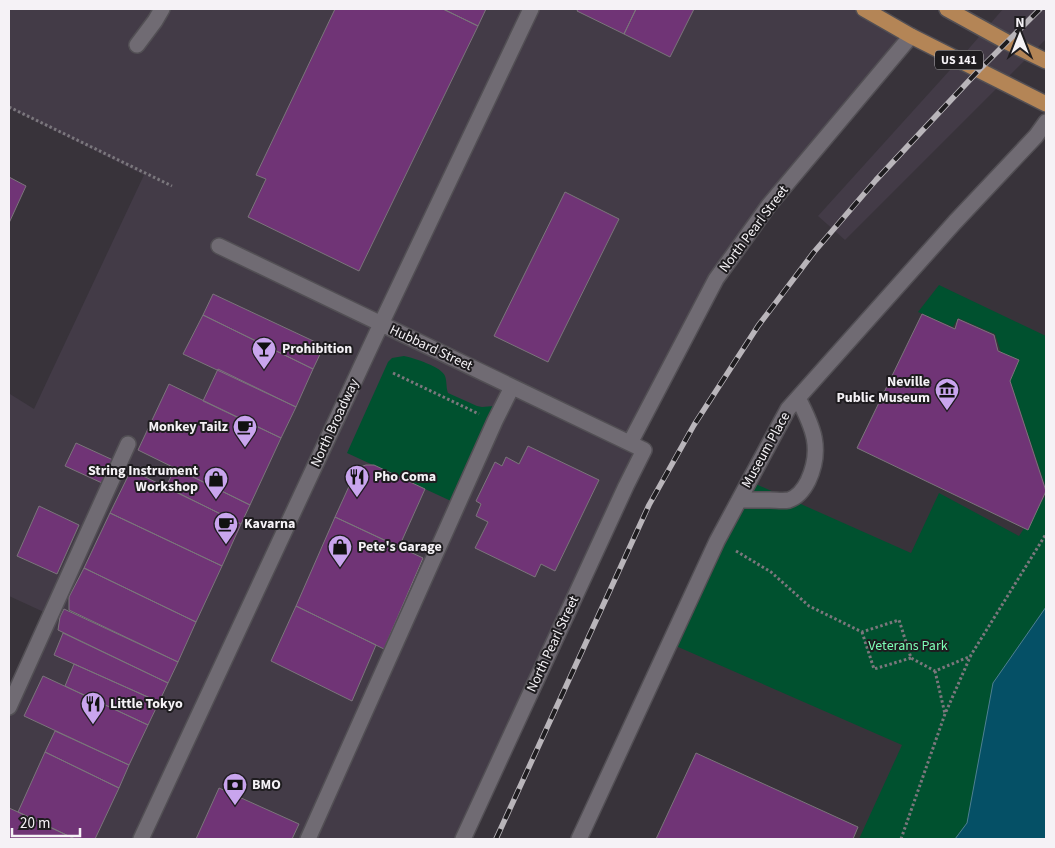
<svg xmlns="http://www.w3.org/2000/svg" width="1055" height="848" font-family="'Source Sans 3',sans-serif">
<rect width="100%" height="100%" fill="#38333a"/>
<!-- built -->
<path fill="#433b47" d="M 9,9 L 874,9 L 911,36 L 710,291 L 630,443 L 644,450 L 463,839 L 9,839 L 9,707 L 46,613 L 9,596 L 9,395 L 10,394 L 34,409 L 144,175 L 9,108 Z
M 1003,9 L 1046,9 L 1046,39 L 845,240 L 818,216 L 959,60 Z"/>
<!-- green -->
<path fill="#00512f" d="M 939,285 L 1046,336 L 1046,488 L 995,334 L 958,318 L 953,327 L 918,312 Z
M 404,356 C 414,358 442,367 445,376 C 447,381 446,388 448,393 L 477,406 L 482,407 L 494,406 L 451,501 L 347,453 L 388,362 L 392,358 Z
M 749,481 L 911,553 L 939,493 L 1019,536 L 1046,495 L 1046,607 L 993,683 L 967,823 L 955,839 L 859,839 L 902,745 L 669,643 Z"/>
<!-- water -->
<path fill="#055066" stroke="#4d8191" d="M 1046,607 L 1046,839 L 955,839 L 967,823 L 993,683 Z"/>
<!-- building -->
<path fill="#703476" stroke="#7b757b" d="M 335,9 L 443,9 L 478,26 L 359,271 L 248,217 L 266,179 L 256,175 Z
M 443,9 L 486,9 L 478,26 Z
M 578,9 L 636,9 L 624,34 L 577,11 Z
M 636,9 L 694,9 L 670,57 L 624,34 Z
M 9,177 L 26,186 L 9,223 Z
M 565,192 L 619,219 L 548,362 L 494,336 Z
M 213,294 L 324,346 L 313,369 L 203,315 Z
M 922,314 L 955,329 L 958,319 L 994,335 L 998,351 L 1019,360 L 1010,381 L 1046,491 L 1028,530 L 857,448 Z
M 203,315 L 313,369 L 296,407 L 183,354 Z
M 218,369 L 296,407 L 281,438 L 203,401 Z
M 169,384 L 281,438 L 250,505 L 138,450 Z
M 76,443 L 113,460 L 102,483 L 65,466 Z
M 528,446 L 599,480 L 555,571 L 541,564 L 535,577 L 475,548 L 488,522 L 476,516 L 481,504 L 476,501 L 495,462 L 502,466 L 506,457 L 519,464 Z
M 366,465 L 374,465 L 425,489 L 399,547 L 335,517 L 356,471 L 360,467 Z
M 175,468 L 250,505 L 241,524 L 166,487 Z
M 131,470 L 241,524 L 222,566 L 110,513 Z
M 39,506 L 79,525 L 57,574 L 17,556 Z
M 110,513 L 222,566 L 196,622 L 84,568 Z
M 335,517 L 423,558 L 384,649 L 296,606 Z
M 84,568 L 196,622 L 178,662 L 69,610 L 69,597 Z
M 296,606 L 376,645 L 352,701 L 271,661 Z
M 64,609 L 178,662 L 168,683 L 58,630 L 60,617 Z
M 63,633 L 168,683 L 159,702 L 54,655 Z
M 74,664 L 159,702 L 148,725 L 65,686 Z
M 43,676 L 148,725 L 129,765 L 24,716 Z
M 55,731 L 129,765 L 119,788 L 45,752 Z
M 45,752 L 119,788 L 95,839 L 75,839 L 18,812 Z
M 696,753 L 858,827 L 853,839 L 656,839 Z
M 219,788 L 299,824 L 292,839 L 196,839 Z
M 9,808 L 18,812 L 75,839 L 9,839 Z"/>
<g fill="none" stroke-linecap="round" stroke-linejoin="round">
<defs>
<path id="minor" d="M 137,45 L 155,21 L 162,9
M 219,246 L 644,450 L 626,486 L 463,839
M 630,443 L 716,279 L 769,205 L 911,36
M 739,500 C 749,500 760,500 770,500 C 776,500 783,501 789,500 C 798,497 804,489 808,481 C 823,449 813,427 798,398
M 9,707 L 128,444
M 141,839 L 381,324 L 531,9
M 308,839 L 495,421 L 512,387
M 579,839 L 717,541 L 788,409 L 955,222 L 1036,136 L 1046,122"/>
<path id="major" d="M 864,9 L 911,36 L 1046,104
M 947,9 L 1007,42 L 1046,61"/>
</defs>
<!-- minor casing -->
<use href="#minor" stroke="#524f54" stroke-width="18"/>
<!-- major casing -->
<use href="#major" stroke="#524f54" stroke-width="18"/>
<!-- path -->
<path stroke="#7b777d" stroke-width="3" stroke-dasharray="2.5 2.5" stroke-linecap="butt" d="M 9,107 L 172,186
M 393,373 L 479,414
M 736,551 L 771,572 L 809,606 L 862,632 L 899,620 L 911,658 L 935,671 L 971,656
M 862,632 L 874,669 L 911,658
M 935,671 L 945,714
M 901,839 L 945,714 L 971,655 L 1046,534"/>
<!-- minor -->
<use href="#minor" stroke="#706b73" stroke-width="15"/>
<!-- major -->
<use href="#major" stroke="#b48556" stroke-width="15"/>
<defs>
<path id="rail" d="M 496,839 L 649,505 L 694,425 L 758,326 L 814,252 L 876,180 L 979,70 L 1040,9"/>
</defs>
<!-- rail casing -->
<use href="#rail" stroke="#b9b5ba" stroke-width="5.5"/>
<!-- rail -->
<use href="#rail" stroke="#1e1c1f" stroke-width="4" stroke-dasharray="11" stroke-linecap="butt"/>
</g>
<!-- icons -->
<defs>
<symbol id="bar-pin" viewBox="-11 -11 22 30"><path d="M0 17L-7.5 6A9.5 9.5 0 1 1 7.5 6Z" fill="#c9a5ee" stroke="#1e1c1f"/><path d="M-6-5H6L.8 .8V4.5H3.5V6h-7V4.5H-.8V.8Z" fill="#111"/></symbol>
<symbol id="museum-pin" viewBox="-11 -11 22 30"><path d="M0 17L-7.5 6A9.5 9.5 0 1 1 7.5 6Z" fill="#c9a5ee" stroke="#1e1c1f"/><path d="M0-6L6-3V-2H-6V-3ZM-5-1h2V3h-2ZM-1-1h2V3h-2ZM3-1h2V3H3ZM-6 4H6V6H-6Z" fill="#111"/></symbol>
<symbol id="cafe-pin" viewBox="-11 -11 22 30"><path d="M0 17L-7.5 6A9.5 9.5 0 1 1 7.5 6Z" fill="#c9a5ee" stroke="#1e1c1f"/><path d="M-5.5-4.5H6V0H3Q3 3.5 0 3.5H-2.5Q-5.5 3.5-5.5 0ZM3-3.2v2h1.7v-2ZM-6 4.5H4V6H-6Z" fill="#111"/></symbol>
<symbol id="restaurant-pin" viewBox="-11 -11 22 30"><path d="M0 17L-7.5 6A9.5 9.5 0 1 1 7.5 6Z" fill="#c9a5ee" stroke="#1e1c1f"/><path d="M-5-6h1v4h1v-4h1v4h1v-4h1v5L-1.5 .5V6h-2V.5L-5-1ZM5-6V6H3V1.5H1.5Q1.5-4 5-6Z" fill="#111"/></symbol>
<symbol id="shop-pin" viewBox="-11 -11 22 30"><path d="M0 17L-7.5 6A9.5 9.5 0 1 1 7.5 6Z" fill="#c9a5ee" stroke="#1e1c1f"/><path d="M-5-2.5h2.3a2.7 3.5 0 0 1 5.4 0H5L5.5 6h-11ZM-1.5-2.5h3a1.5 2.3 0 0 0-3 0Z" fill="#111"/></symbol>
<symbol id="bank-pin" viewBox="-11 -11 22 30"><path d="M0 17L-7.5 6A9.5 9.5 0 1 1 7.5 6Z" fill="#c9a5ee" stroke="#1e1c1f"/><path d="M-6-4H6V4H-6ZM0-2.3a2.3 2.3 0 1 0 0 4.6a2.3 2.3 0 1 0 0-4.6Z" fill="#111"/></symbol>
</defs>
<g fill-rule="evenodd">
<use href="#bar-pin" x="250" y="335" width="28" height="38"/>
<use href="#museum-pin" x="933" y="376" width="28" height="38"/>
<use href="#cafe-pin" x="231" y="413" width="28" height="38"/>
<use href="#restaurant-pin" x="343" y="463" width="28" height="38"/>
<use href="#shop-pin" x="202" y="465" width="28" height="38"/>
<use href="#cafe-pin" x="212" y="510" width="28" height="38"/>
<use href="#shop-pin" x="326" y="533" width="28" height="38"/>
<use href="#restaurant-pin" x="79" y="690" width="28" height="38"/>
<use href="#bank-pin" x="221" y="771" width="28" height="38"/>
</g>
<g text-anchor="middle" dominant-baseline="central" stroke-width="4" stroke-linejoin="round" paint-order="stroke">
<!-- shield labels -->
<rect fill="#1e1c1f" stroke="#b4b2b6" stroke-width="1" x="935" y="50.5" width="48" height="19" rx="4"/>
<g font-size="12" font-weight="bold" fill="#f5f2f6">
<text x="959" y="60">US 141</text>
</g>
<!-- street labels -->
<g font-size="14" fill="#f5f2f6" stroke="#1e1c1f">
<text transform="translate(754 229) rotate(-53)">North Pearl Street</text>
<text transform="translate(431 348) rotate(25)">Hubbard Street</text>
<text transform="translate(335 423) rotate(-65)">North Broadway</text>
<text transform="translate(766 450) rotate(-61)">Museum Place</text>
<text transform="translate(553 644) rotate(-65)">North Pearl Street</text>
</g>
<!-- poi labels -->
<g font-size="14" font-weight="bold" fill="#f5f2f6" stroke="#1e1c1f" text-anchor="start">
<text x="282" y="349">Prohibition</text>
<text x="930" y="382" text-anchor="end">Neville<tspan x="930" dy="16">Public Museum</tspan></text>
<text x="228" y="427" text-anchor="end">Monkey Tailz</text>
<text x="198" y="471" text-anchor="end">String Instrument<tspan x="198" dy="16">Workshop</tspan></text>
<text x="374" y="477">Pho Coma</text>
<text x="244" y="524">Kavarna</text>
<text x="358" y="547">Pete's Garage</text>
<text x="110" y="704">Little Tokyo</text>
<text x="252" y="785">BMO</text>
</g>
<!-- park labels -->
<g font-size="14" fill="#7dffb7" stroke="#1e1c1f">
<text x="908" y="646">Veterans Park</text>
</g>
</g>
<!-- border -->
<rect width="1055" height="848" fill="none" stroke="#f5f2f6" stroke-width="20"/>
<!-- north arrow -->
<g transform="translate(1020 35)" stroke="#1e1c1f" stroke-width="4" paint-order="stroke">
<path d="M0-4L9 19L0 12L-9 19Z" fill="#f5f2f6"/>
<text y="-8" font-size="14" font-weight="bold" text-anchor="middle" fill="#f5f2f6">N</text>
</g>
<!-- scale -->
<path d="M12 828v8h68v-8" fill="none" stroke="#f5f2f6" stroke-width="2.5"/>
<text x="20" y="828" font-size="15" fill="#f5f2f6" stroke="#1e1c1f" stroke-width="4" paint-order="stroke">20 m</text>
</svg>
